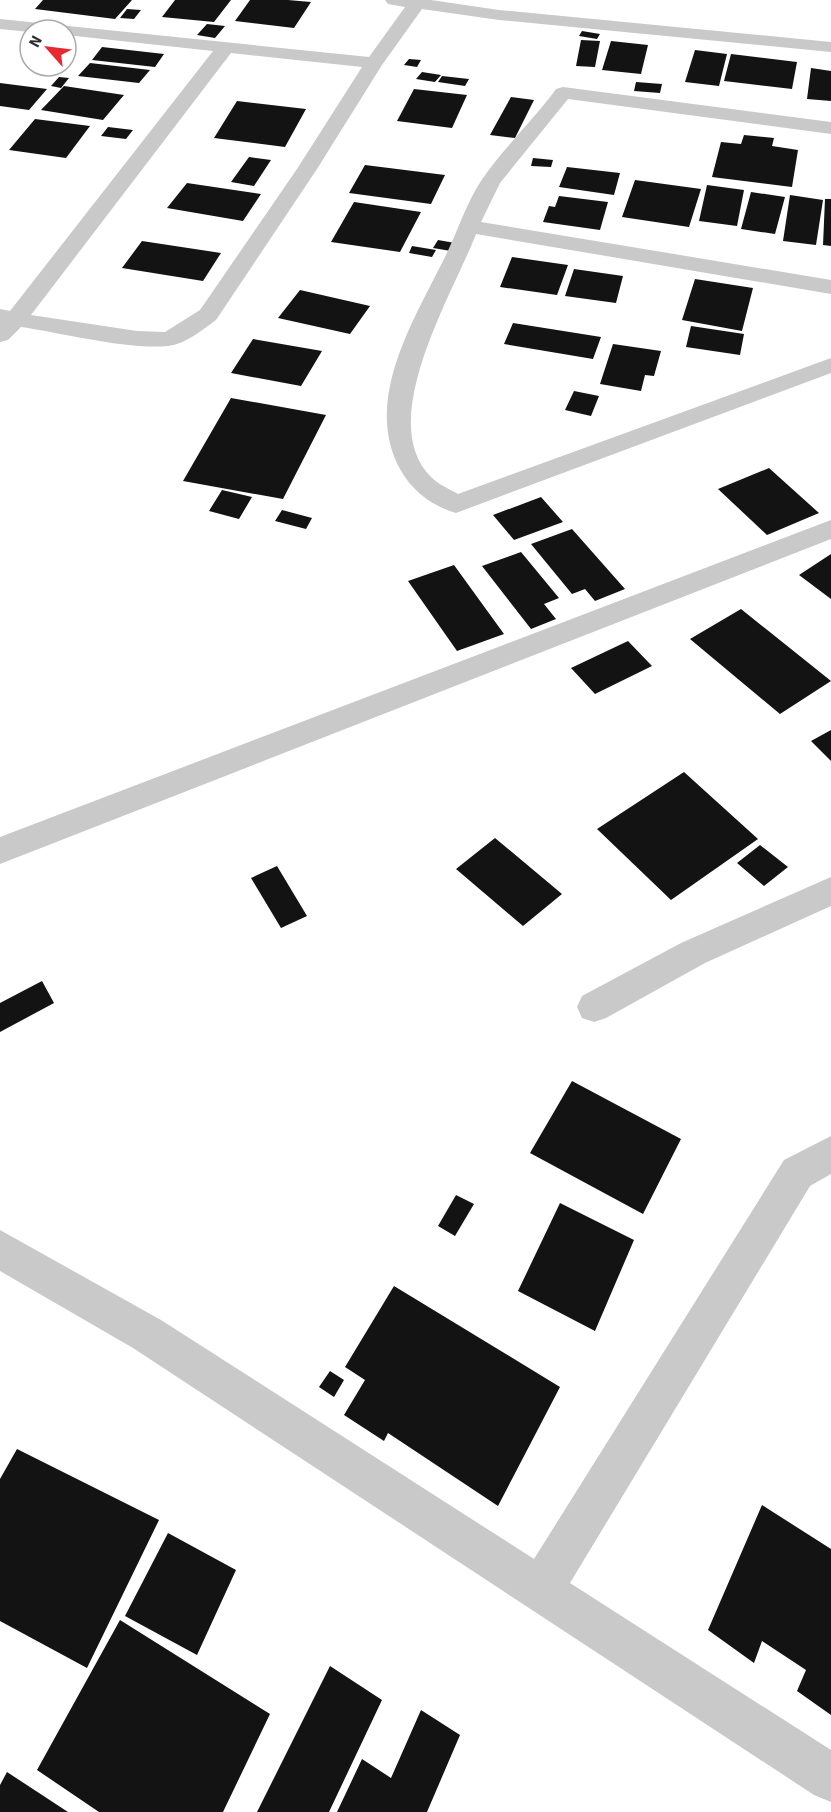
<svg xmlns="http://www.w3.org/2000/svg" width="831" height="1812" font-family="'Source Sans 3',sans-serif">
<rect width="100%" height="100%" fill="#fff"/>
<!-- building -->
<path fill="#131313" d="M 43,0 L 132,0 L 115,19 L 35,9 Z
M 175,0 L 231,0 L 214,22 L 162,17 Z
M 250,0 L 288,0 L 311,2 L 294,28 L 235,21 Z
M 127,9 L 141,10 L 134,19 L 120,18 Z
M 207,24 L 225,26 L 215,38 L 197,35 Z
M 582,31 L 600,34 L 597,39 L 579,36 Z
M 581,40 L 600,41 L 595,67 L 576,66 Z
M 611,41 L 648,45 L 641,74 L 602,70 Z
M 102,47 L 164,54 L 155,67 L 92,60 Z
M 695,50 L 727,54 L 719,86 L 685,82 Z
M 731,54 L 797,62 L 792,89 L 724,81 Z
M 409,59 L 421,60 L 417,67 L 404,65 Z
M 90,63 L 150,70 L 139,83 L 78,76 Z
M 811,68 L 831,71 L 831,101 L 807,99 Z
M 422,72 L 441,75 L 435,82 L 416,79 Z
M 442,76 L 469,79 L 465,86 L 438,82 Z
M 59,77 L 69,78 L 61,88 L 51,86 Z
M 636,82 L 662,84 L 660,93 L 634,91 Z
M 0,83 L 47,89 L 29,110 L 0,106 Z
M 64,86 L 124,95 L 103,120 L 41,110 Z
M 414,89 L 467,95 L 452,128 L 397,121 Z
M 511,97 L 534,100 L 515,138 L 490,135 Z
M 237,101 L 306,109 L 285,147 L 214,138 Z
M 35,119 L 90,126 L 66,158 L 9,150 Z
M 108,127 L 133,130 L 126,139 L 101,136 Z
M 744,135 L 774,138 L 772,146 L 798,150 L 792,187 L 712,177 L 721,142 L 741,144 Z
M 249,157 L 271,160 L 254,186 L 231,182 Z
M 533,158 L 553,160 L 551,167 L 531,166 Z
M 365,165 L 445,175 L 431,204 L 349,193 Z
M 567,167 L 620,173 L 614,195 L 559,187 Z
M 635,180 L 701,189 L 689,227 L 622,217 Z
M 187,183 L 261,194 L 243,221 L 167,208 Z
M 707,185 L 744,190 L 737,226 L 699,221 Z
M 751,192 L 785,197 L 775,234 L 741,229 Z
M 790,195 L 823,200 L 816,245 L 783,241 Z
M 559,196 L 608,202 L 600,230 L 543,222 L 549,206 L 555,207 Z
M 825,199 L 831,199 L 831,246 L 823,245 Z
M 354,202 L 421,212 L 400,252 L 331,242 Z
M 438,240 L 455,243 L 451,251 L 433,248 Z
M 142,241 L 221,253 L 203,281 L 122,268 Z
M 412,246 L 436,250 L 432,257 L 409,253 Z
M 512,257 L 568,265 L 557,295 L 500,287 Z
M 574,269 L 623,276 L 616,303 L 565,296 Z
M 695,279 L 753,288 L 742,331 L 682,320 Z
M 300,290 L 370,306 L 350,334 L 278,318 Z
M 513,323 L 601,337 L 593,359 L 504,344 Z
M 691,326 L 744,334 L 740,355 L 686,347 Z
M 253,339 L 322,351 L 301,386 L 231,373 Z
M 613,344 L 661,351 L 654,376 L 645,375 L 641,391 L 600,384 Z
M 574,391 L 599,396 L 591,416 L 565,410 Z
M 231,398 L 326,415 L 283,499 L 183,481 Z
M 769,468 L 819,513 L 767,535 L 718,489 Z
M 222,490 L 252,497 L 239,519 L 209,511 Z
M 541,497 L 563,522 L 514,540 L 493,515 Z
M 282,510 L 312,518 L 306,529 L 275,521 Z
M 572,529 L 625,589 L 595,601 L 585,589 L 572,594 L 531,544 Z
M 521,552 L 559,598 L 544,604 L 556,619 L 531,629 L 482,566 Z
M 831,554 L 831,599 L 799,575 Z
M 454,565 L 504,634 L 457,651 L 408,581 Z
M 741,609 L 831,681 L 780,714 L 690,639 Z
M 628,641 L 652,666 L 595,694 L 571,668 Z
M 831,730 L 831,761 L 811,741 Z
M 684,772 L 758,839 L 671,900 L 597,829 Z
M 495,838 L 562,894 L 523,926 L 456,869 Z
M 760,845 L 788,867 L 764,886 L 737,863 Z
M 277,866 L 307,916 L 281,928 L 251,878 Z
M 42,981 L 54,1003 L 0,1032 L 0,1003 Z
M 572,1081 L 681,1139 L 643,1214 L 530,1153 Z
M 456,1195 L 474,1204 L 455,1236 L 438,1226 Z
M 560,1203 L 634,1240 L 595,1331 L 518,1291 Z
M 394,1286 L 560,1387 L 498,1506 L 388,1433 L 384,1441 L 344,1415 L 365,1380 L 345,1367 Z
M 330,1371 L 344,1380 L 334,1397 L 319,1387 Z
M 17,1449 L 159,1520 L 87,1668 L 0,1621 L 0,1479 Z
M 762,1505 L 831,1549 L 831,1715 L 797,1691 L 806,1670 L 762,1641 L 754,1663 L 708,1630 Z
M 168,1533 L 236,1570 L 197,1655 L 125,1616 Z
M 120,1620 L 270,1714 L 223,1812 L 99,1812 L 37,1770 Z
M 330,1666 L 382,1700 L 329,1812 L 257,1812 Z
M 421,1710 L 460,1735 L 427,1812 L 337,1812 L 362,1759 L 391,1778 Z
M 7,1772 L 68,1812 L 0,1812 L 0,1785 Z"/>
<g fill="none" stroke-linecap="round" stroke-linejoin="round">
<!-- street -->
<path fill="#c9c9c9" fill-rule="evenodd" d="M 385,0 L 431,0 L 499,10 L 831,42 L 831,52 L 499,20 L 422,9 L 382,65 L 317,169 L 216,320 C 202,330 186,344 168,346 C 128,350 62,333 21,327 L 8,340 L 0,342 L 0,309 L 10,311 L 213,51 L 66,35 L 66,30 L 30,30 L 30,32 L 0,29 L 0,19 L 369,57 L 405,7 L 388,4 ZM 231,53 L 362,67 L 297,169 L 200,310 L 165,332 L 137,331 L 31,315 Z
M 563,87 L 831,122 L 831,134 L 568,99 L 500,183 L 481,222 L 831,280 L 831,294 L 476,234 C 454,292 374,421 431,477 C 438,484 449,489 458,494 L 831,358 L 831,373 L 456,513 C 432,506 412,491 400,469 C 362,400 415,318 446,255 C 458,230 466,204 481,181 C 503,148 533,121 556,89 Z
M 831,520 L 831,539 L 0,864 L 0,837 Z
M 831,877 L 831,906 L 705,963 L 606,1018 L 594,1022 L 582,1018 L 577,1007 L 582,996 L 681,943 Z
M 831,1136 L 831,1174 L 810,1186 L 570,1583 L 831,1750 L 831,1802 L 814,1795 L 133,1348 L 0,1271 L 0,1230 L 161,1320 L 534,1559 L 784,1160 Z"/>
</g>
<!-- north arrow -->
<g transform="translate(48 48) rotate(298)"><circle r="28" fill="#ffffff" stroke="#ababab" stroke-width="1.5"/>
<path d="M0-4.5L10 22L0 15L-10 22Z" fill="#e82931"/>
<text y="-9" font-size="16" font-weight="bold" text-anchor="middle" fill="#2c2c2c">N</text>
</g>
</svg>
